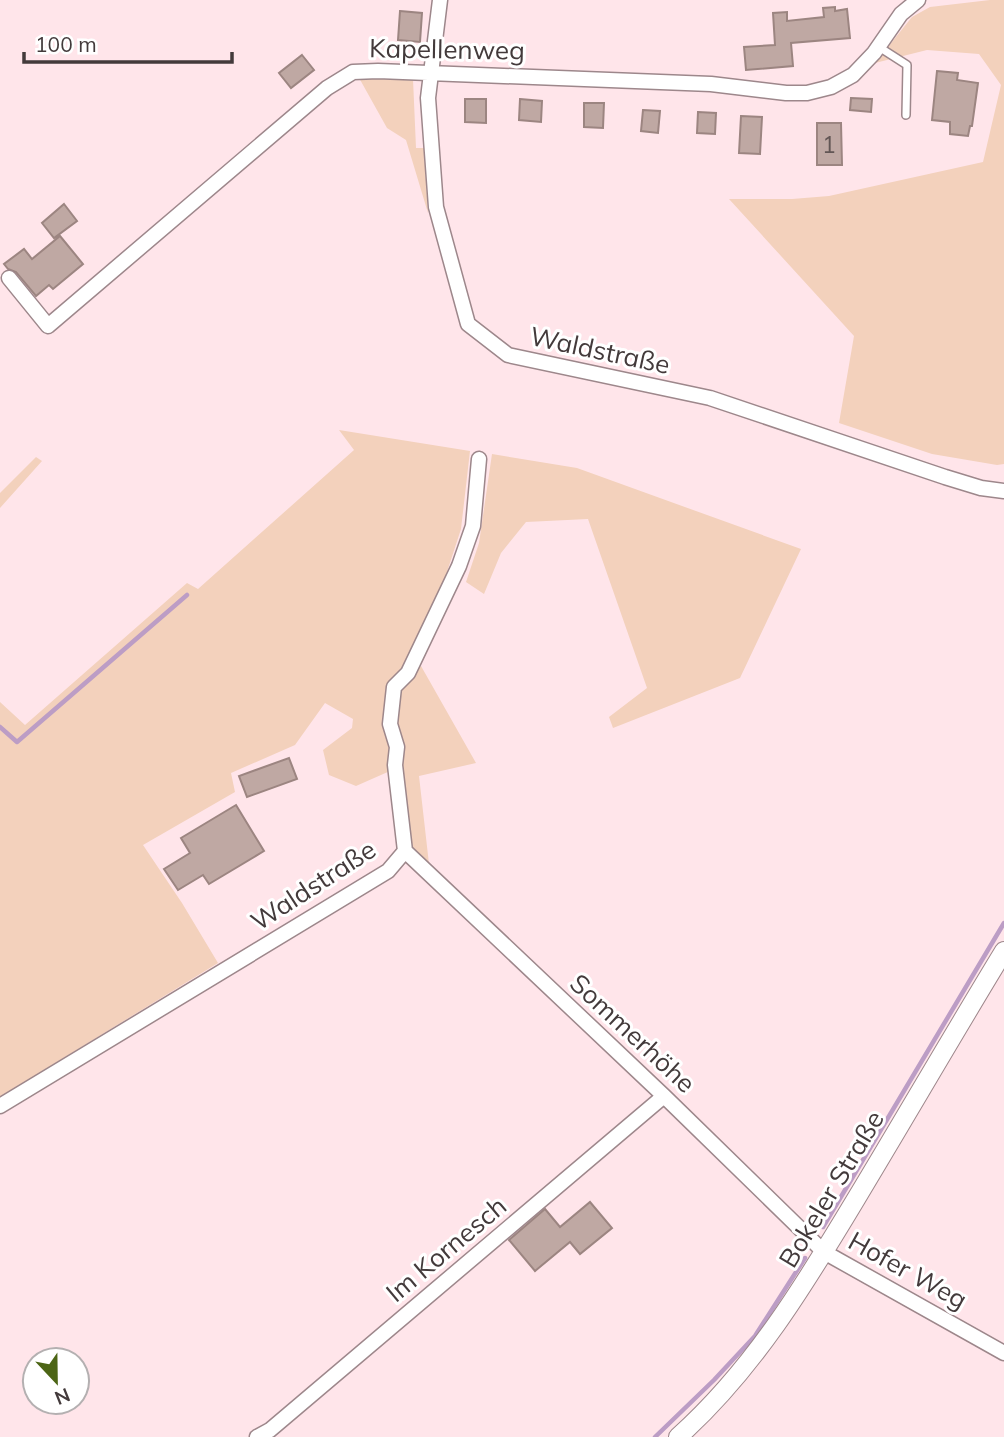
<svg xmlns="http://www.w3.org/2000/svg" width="1004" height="1437" font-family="Mulish,sans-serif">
<rect width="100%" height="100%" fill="#ffe5ea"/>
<!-- green -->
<path fill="#f3d1bc" d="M 990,0 L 1004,0 L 1004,464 L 997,465 L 932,454 L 839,423 L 854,336 L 729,199 L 792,199 L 829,196 L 983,162 L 1001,85 L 979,54 L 927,50 L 875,63 L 912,17 L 930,7 Z
M 358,76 L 413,79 L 416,148 L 424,148 L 428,213 L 406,140 L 387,128 Z
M 339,430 L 470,451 L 461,529 L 445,578 L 403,668 L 388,684 L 383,722 L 391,746 L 390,771 L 356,786 L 329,775 L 323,750 L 352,728 L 353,719 L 325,703 L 295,745 L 231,773 L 235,792 L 143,845 L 182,903 L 218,963 L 0,1097 L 0,702 L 25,725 L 187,583 L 198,589 L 354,450 Z
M 492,454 L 577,468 L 801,549 L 740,678 L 613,728 L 609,717 L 647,688 L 588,519 L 526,522 L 501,553 L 484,594 L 466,582 L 479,543 Z
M 36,457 L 42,461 L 0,508 L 0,493 Z
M 421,666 L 476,763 L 419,776 L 429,864 L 412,846 L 399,765 L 396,723 L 399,689 Z"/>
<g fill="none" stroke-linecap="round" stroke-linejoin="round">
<!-- stream -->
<path stroke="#bc9dc5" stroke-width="4.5" d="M 0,727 L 17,742 L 187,595
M 823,1227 L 1004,923
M 655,1437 L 714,1380 L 755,1336 L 805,1258"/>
</g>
<!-- building -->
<path fill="#bfa8a3" stroke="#9c8581" stroke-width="2" d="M 835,7 L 835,11 L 847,9 L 850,38 L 791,43 L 793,66 L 746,70 L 744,47 L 775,45 L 773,13 L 787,12 L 787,21 L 824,17 L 823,8 Z
M 400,11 L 422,13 L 420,42 L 398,40 Z
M 302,55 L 314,70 L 291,88 L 279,73 Z
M 937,71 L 958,73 L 957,80 L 978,83 L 972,126 L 970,126 L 968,136 L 950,134 L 950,122 L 932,120 Z
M 851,98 L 872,99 L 871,112 L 850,110 Z
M 465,99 L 486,99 L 486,123 L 465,122 Z
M 520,99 L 542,101 L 541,122 L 519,120 Z
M 584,103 L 604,103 L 603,128 L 584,127 Z
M 643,110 L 660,111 L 658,133 L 641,131 Z
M 698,112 L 716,113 L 715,134 L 697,133 Z
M 741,116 L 762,117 L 760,154 L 739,153 Z
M 817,123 L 841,123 L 842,165 L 817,165 Z
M 64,204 L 77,221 L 54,238 L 42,223 Z
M 60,236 L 83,264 L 53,289 L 49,285 L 36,296 L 16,272 L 8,269 L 4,264 L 24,249 L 32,259 Z
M 289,758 L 297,779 L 247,797 L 239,776 Z
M 236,805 L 264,851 L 209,884 L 203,875 L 178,890 L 164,869 L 190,853 L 181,838 Z
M 590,1202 L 612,1228 L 580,1254 L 570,1242 L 535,1271 L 509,1240 L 545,1209 L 560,1227 Z"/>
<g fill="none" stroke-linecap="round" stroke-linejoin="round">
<defs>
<path id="service" d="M 879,47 L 907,65 L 906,115"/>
<path id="minor" d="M 440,0 L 428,98 L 436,207 L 468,324 L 508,355 L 710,398 L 945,477 L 981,488 L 1004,491
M 9,278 L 48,326 L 327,88 L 353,72 L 378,71 L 711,84 L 786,93 L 807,93 L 831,87 L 853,75 L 874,53 L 901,14 L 918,0
M 405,851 L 664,1096 L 824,1252 L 1004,1353
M 0,1106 L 388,871 L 405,851 L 395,765 L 397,747 L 390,724 L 394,687 L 408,673 L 459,566 L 473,526 L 479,459
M 257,1437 L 270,1430 L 664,1096"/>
<path id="tertiary" d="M 678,1437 C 753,1370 805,1284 856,1199 C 906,1116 954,1033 1004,951"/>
</defs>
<!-- service casing -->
<use href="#service" stroke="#9d878b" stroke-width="10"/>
<!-- minor casing -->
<use href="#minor" stroke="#9d878b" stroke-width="17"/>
<!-- tertiary casing -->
<use href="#tertiary" stroke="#9d878b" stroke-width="20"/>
<!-- service -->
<use href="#service" stroke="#fff" stroke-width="7"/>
<!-- minor -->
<use href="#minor" stroke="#fff" stroke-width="14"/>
<!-- tertiary -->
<use href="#tertiary" stroke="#fff" stroke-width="18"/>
</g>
<g text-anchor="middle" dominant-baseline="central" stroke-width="6" stroke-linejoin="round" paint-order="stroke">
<!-- number labels -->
<g font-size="23" fill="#625655">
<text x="829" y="144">1</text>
</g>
<!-- street labels -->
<g font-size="26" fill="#433a3b" stroke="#fff">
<text transform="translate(447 49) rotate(1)">Kapellenweg</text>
<text transform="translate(600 350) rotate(12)">Waldstraße</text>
<text transform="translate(313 885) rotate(-33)">Waldstraße</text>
<text transform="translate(633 1033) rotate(43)">Sommerhöhe</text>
<text transform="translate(831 1189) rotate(-59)">Bokeler Straße</text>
<text transform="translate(446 1249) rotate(-40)">Im Kornesch</text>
<text transform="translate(908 1270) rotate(29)">Hofer Weg</text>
</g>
</g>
<!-- north arrow -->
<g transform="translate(56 1381) rotate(158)"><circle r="33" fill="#ffffff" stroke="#b4b0b1" stroke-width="2"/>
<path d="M0-5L12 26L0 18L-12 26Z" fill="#4c6515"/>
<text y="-10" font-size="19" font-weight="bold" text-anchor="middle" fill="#433a3b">N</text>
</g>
<!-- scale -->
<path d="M24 52v10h208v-10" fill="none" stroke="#433a3b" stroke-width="3.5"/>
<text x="35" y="52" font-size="21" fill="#433a3b" stroke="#ffffff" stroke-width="5" paint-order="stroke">100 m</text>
</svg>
